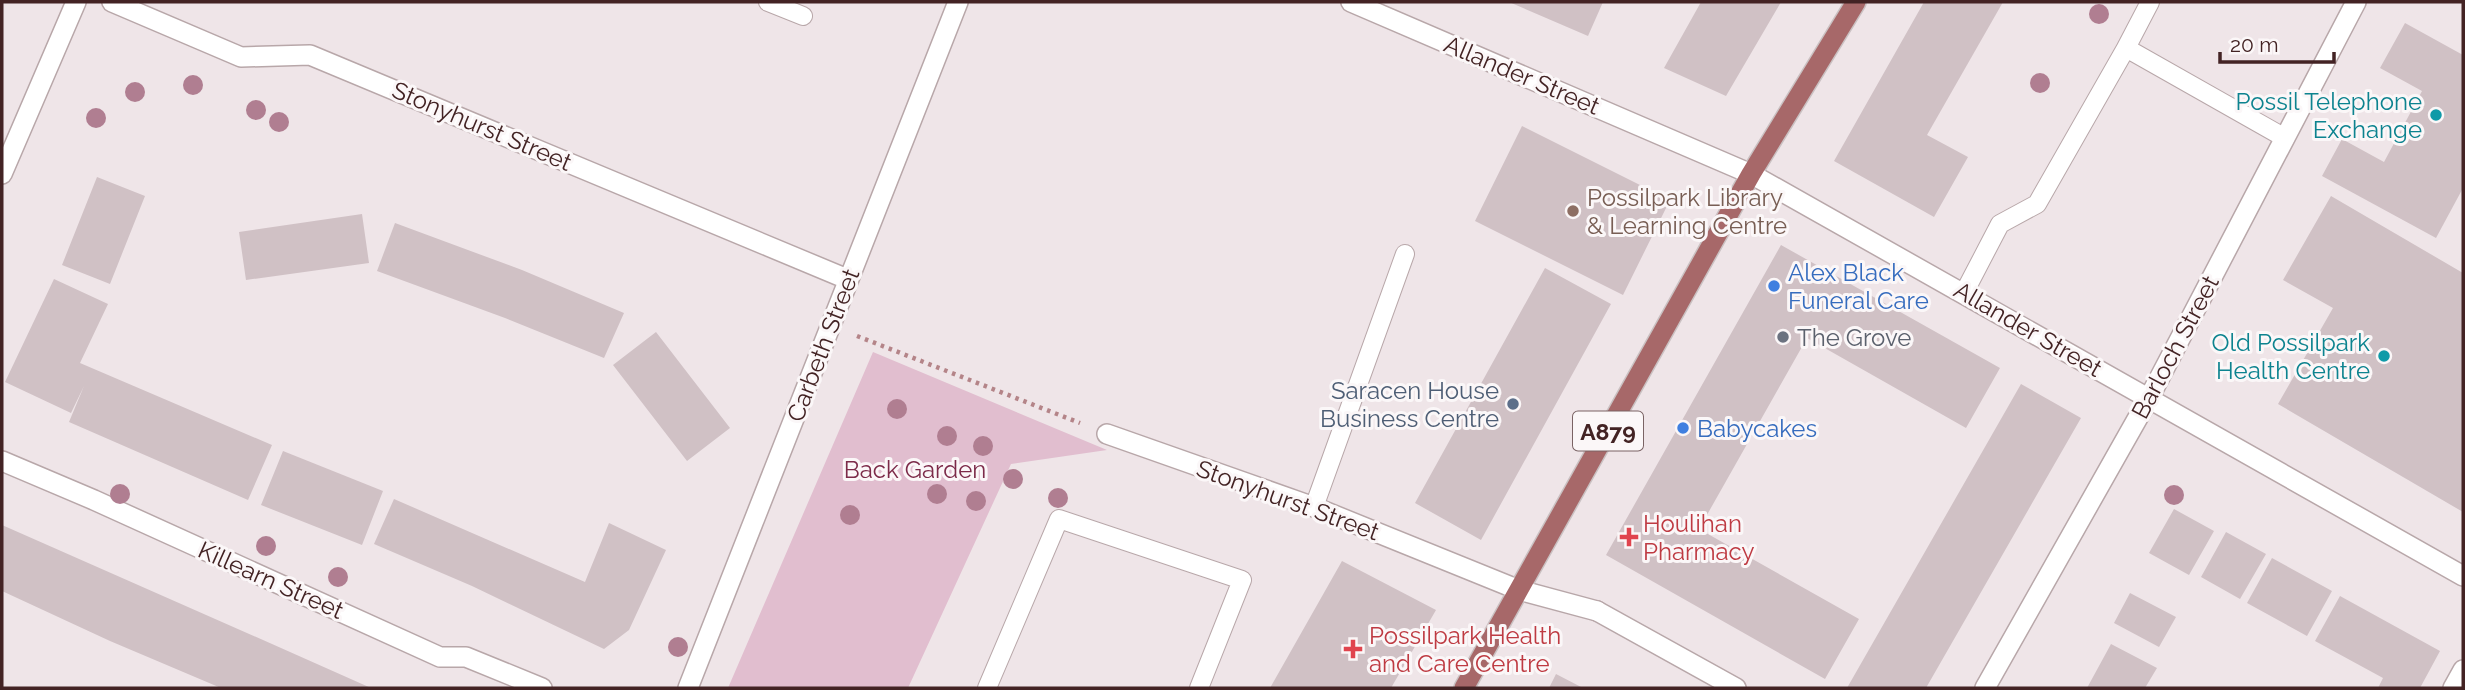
<svg xmlns="http://www.w3.org/2000/svg" width="2465" height="690" font-family="Raleway,sans-serif">
<rect width="100%" height="100%" fill="#efe5e8"/>
<!-- green -->
<path fill="#e1becf" d="M 873,352 L 1107,450 L 1011,464 L 908,688 L 728,688 Z"/>
<!-- building -->
<path fill="#d0c1c5" d="M 1509,2 L 1603,2 L 1588,36 Z
M 1701,2 L 1781,2 L 1726,96 L 1664,68 Z
M 1924,2 L 2003,2 L 1927,135 L 1968,157 L 1934,217 L 1834,161 Z
M 2405,23 L 2463,55 L 2463,188 L 2436,238 L 2322,176 L 2342,139 L 2384,162 L 2422,91 L 2380,68 Z
M 1522,126 L 1670,200 L 1623,295 L 1475,221 Z
M 97,177 L 145,196 L 110,284 L 62,265 Z
M 2331,196 L 2463,273 L 2463,512 L 2278,404 L 2333,308 L 2283,280 Z
M 362,214 L 369,263 L 246,280 L 239,232 Z
M 395,223 L 522,270 L 624,313 L 604,358 L 505,318 L 377,271 Z
M 1781,245 L 2000,368 L 1966,428 L 1807,338 L 1699,529 L 1859,619 L 1825,679 L 1606,555 Z
M 1545,268 L 1611,304 L 1481,540 L 1415,503 Z
M 54,279 L 108,304 L 80,363 L 272,445 L 248,500 L 69,422 L 84,386 L 71,413 L 5,382 Z
M 656,332 L 730,428 L 687,461 L 613,365 Z
M 2021,384 L 2081,418 L 1926,688 L 1847,688 Z
M 283,451 L 383,491 L 362,545 L 261,505 Z
M 394,499 L 585,582 L 609,523 L 666,550 L 629,630 L 604,649 L 472,586 L 374,544 Z
M 2174,509 L 2214,531 L 2189,575 L 2149,553 Z
M 2,525 L 263,640 L 371,688 L 221,688 L 110,641 L 2,591 Z
M 2226,532 L 2266,554 L 2240,599 L 2201,577 Z
M 2272,558 L 2332,591 L 2307,636 L 2247,603 Z
M 1342,561 L 1436,610 L 1391,688 L 1270,688 Z
M 2130,593 L 2176,617 L 2159,647 L 2114,623 Z
M 2340,596 L 2440,651 L 2420,688 L 2378,688 L 2383,678 L 2315,641 Z
M 2111,644 L 2157,668 L 2145,688 L 2087,688 Z
M 1556,674 L 1583,688 L 1549,688 Z"/>
<g fill="none" stroke-linecap="round" stroke-linejoin="round">
<defs>
<path id="service" d="M 768,2 L 803,16
M 2126,48 L 2150,2
M 1964,293 L 2000,224 L 2037,204 L 2126,48 L 2285,138
M 1314,507 L 1405,254
M 987,688 L 1059,519 L 1242,580 L 1199,688"/>
<path id="pedestrian" d="M 1519,590 L 1597,611"/>
<path id="minor" d="M 112,2 L 241,57 L 310,55 L 847,279
M 1351,2 L 1751,174 L 2463,576
M 2,174 L 76,2
M 1107,434 L 1314,507 L 1519,590
M 2,461 L 94,500 L 440,657 L 466,657 L 542,688
M 1597,611 L 1736,688
M 688,688 L 958,2
M 1985,688 L 2149,398 L 2356,2
M 2453,688 L 2463,670"/>
<path id="primary" d="M 1464,688 L 1751,174 L 1856,2"/>
</defs>
<!-- service casing -->
<use href="#service" stroke="#b8a7a9" stroke-width="20"/>
<!-- pedestrian casing -->
<use href="#pedestrian" stroke="#b8a7a9" stroke-width="22"/>
<!-- minor casing -->
<use href="#minor" stroke="#b8a7a9" stroke-width="22"/>
<!-- primary casing -->
<use href="#primary" stroke="#cac1c2" stroke-width="22"/>
<!-- path -->
<path stroke="#b48488" stroke-width="4.5" stroke-dasharray="3.5 5" stroke-linecap="butt" d="M 857,336 L 1080,423"/>
<!-- service -->
<use href="#service" stroke="#fff" stroke-width="18"/>
<!-- pedestrian -->
<use href="#pedestrian" stroke="#fff" stroke-width="19"/>
<!-- minor -->
<use href="#minor" stroke="#fff" stroke-width="19"/>
<!-- primary -->
<use href="#primary" stroke="#a76869" stroke-width="19"/>
</g>
<!-- trees -->
<g fill="#b07e91">
<circle cx="2099" cy="14" r="10"/>
<circle cx="2040" cy="83" r="10"/>
<circle cx="193" cy="85" r="10"/>
<circle cx="135" cy="92" r="10"/>
<circle cx="256" cy="110" r="10"/>
<circle cx="96" cy="118" r="10"/>
<circle cx="279" cy="122" r="10"/>
<circle cx="897" cy="409" r="10"/>
<circle cx="947" cy="436" r="10"/>
<circle cx="983" cy="446" r="10"/>
<circle cx="1013" cy="479" r="10"/>
<circle cx="120" cy="494" r="10"/>
<circle cx="937" cy="494" r="10"/>
<circle cx="2174" cy="495" r="10"/>
<circle cx="1058" cy="498" r="10"/>
<circle cx="976" cy="501" r="10"/>
<circle cx="850" cy="515" r="10"/>
<circle cx="266" cy="546" r="10"/>
<circle cx="338" cy="577" r="10"/>
<circle cx="678" cy="647" r="10"/>
</g>
<!-- markers -->
<g fill="#0f9aa8" stroke="#fbf7f8" stroke-width="2.5">
<circle cx="2436" cy="115" r="7"/>
<circle cx="2384" cy="356" r="7"/>
</g>
<circle fill="#8d6e63" stroke="#fbf7f8" stroke-width="2.5" cx="1573" cy="211" r="7"/>
<g fill="#3f7fe0" stroke="#fbf7f8" stroke-width="2.5">
<circle cx="1774" cy="286" r="7"/>
<circle cx="1683" cy="428" r="7"/>
</g>
<circle fill="#6b7280" stroke="#fbf7f8" stroke-width="2.5" cx="1783" cy="337" r="7"/>
<circle fill="#5c6f8a" stroke="#fbf7f8" stroke-width="2.5" cx="1513" cy="404" r="7"/>
<g fill="#e0444e" stroke="#fbf7f8" stroke-width="2.5">
<path d="M1625.5 526.5h7v7h7v7h-7v7h-7v-7h-7v-7h7z"/>
<path d="M1349.5 638.5h7v7h7v7h-7v7h-7v-7h-7v-7h7z"/>
</g>
<g text-anchor="middle" dominant-baseline="central" stroke-width="6" stroke-linejoin="round" paint-order="stroke">
<!-- shield labels -->
<rect fill="#fbf7f8" stroke="#7a6364" stroke-width="2" x="1573" y="411.5" width="70" height="39" rx="5"/>
<g font-size="23" font-weight="bold" fill="#432324">
<text x="1608" y="431">A879</text>
</g>
<!-- street labels -->
<g font-size="24" fill="#432324" stroke="#fbf7f8">
<text transform="translate(1522 75) rotate(23)">Allander Street</text>
<text transform="translate(482 126) rotate(23)">Stonyhurst Street</text>
<text transform="translate(2028 329) rotate(30)">Allander Street</text>
<text transform="translate(823 345) rotate(-69)">Carbeth Street</text>
<text transform="translate(2175 347) rotate(-62)">Barloch Street</text>
<text transform="translate(1288 500) rotate(20)">Stonyhurst Street</text>
<text transform="translate(271 580) rotate(24)">Killearn Street</text>
</g>
<!-- culture labels -->
<g font-size="24" fill="#0d838f" stroke="#fbf7f8" text-anchor="end">
<text x="2422" y="101">Possil Telephone<tspan x="2422" dy="28">Exchange</tspan></text>
<text x="2370" y="342">Old Possilpark<tspan x="2370" dy="28">Health Centre</tspan></text>
</g>
<!-- education labels -->
<g font-size="24" fill="#785e54" stroke="#fbf7f8" text-anchor="start">
<text x="1587" y="197">Possilpark Library<tspan x="1587" dy="28">&amp; Learning Centre</tspan></text>
</g>
<!-- shop labels -->
<g font-size="24" fill="#366cbe" stroke="#fbf7f8" text-anchor="start">
<text x="1788" y="272">Alex Black<tspan x="1788" dy="28">Funeral Care</tspan></text>
<text x="1697" y="428">Babycakes</text>
</g>
<!-- worship labels -->
<g font-size="24" fill="#5b616d" stroke="#fbf7f8" text-anchor="start">
<text x="1797" y="337">The Grove</text>
</g>
<!-- service labels -->
<g font-size="24" fill="#4e5e75" stroke="#fbf7f8" text-anchor="end">
<text x="1499" y="390">Saracen House<tspan x="1499" dy="28">Business Centre</tspan></text>
</g>
<!-- park labels -->
<g font-size="24" fill="#7c2a49" stroke="#fbf7f8">
<text x="915" y="469">Back Garden</text>
</g>
<!-- health labels -->
<g font-size="24" fill="#be3a42" stroke="#fbf7f8" text-anchor="start">
<text x="1643" y="523">Houlihan<tspan x="1643" dy="28">Pharmacy</tspan></text>
<text x="1369" y="635">Possilpark Health<tspan x="1369" dy="28">and Care Centre</tspan></text>
</g>
</g>
<!-- border -->
<rect width="2465" height="690" fill="none" stroke="#432324" stroke-width="7"/>
<!-- scale -->
<path d="M2220 52v10h114v-10" fill="none" stroke="#432324" stroke-width="3.5"/>
<text x="2230" y="52" font-size="21" fill="#432324" stroke="#fbf7f8" stroke-width="5" paint-order="stroke">20 m</text>
</svg>
